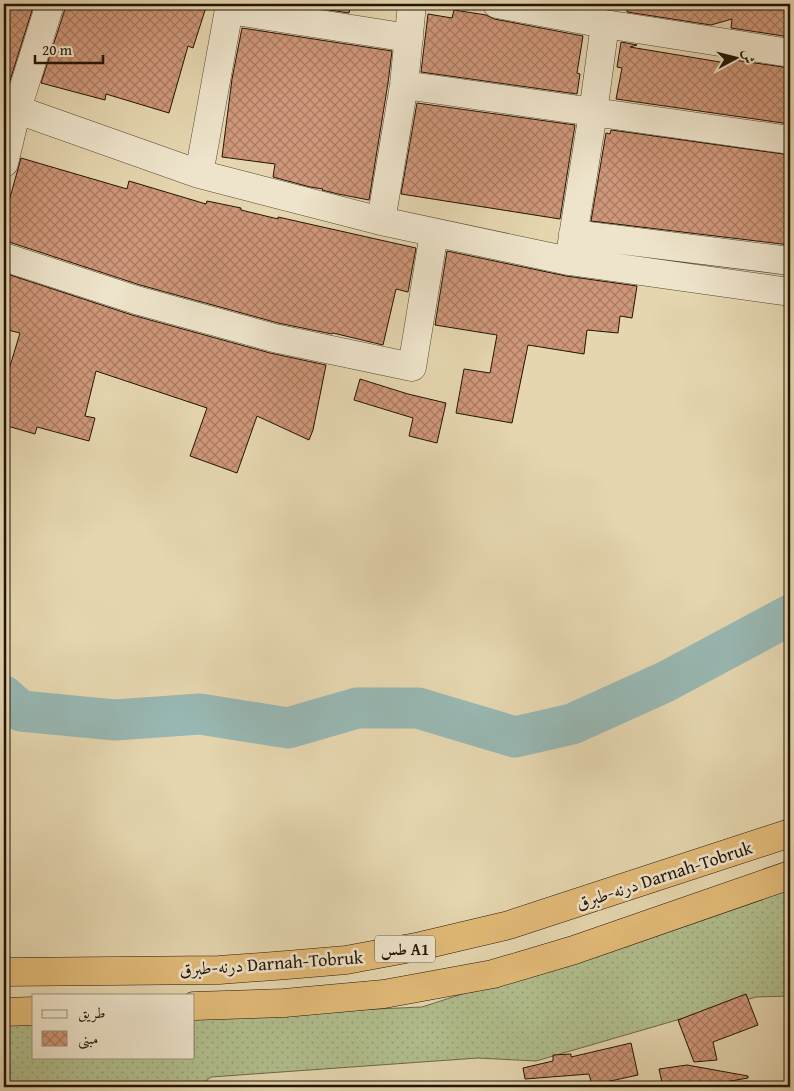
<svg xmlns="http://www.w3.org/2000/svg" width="794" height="1091" font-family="'Gentium Book Plus',Amiri,serif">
<defs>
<pattern id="grass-dots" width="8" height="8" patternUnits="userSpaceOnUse" patternTransform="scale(1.25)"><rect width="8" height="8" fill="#b1be8d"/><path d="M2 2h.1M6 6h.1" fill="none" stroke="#98a278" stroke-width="1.8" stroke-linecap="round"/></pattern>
<pattern id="building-cross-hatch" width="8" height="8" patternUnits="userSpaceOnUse" patternTransform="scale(1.25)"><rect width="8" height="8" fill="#cf9779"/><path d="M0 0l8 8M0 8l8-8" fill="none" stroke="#a87a61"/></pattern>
</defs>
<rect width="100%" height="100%" fill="#e5d6af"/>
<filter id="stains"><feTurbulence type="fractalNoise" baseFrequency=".004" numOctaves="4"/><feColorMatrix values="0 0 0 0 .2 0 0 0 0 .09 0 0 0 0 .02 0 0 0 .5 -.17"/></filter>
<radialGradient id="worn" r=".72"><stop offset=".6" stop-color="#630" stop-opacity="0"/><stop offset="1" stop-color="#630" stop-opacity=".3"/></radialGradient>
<!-- grass -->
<path fill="url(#grass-dots)" stroke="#6a6948" d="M 790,888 L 790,996 L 756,997 L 536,1061 L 478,1058 L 211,1077 L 198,1087 L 4,1087 L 4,1024 L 34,1023 L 34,1057 L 194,1057 L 194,1017 L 422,1007 Z"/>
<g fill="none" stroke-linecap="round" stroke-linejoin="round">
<!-- river -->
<path stroke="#98b7b2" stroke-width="41" d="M 4,696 L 21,711 L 115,720 L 200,714 L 288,728 L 357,708 L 418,708 L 515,737 L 572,724 L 665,682 L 790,615"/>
</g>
<!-- building -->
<path fill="url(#building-cross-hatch)" stroke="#221404" d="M 4,4 L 34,4 L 7,90 L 4,90 Z
M 65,4 L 207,4 L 193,48 L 188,46 L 169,113 L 106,94 L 105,100 L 41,83 L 65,9 Z
M 291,4 L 351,4 L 349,13 Z
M 628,4 L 790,4 L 790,37 L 731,28 L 732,19 L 711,25 L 627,12 Z
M 454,10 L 486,15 L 494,19 L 583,36 L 577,73 L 580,74 L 577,94 L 421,72 L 428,14 L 452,18 Z
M 242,28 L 392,51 L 388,83 L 369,200 L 338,194 L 322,190 L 323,189 L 310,187 L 273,177 L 275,164 L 222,157 L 232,79 Z
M 621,42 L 637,45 L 630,47 L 726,63 L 727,59 L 790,68 L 790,124 L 616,99 L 622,68 L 617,67 Z
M 417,103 L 575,125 L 560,219 L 401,194 Z
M 611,130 L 790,155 L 790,245 L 591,221 L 606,133 L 610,134 Z
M 21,158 L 127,189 L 129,181 L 206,204 L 207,201 L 241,208 L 241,210 L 278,219 L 278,217 L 416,248 L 408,292 L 396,289 L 383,345 L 333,333 L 332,334 L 278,323 L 140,285 L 9,242 L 4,242 L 4,219 Z
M 447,251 L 566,276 L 637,286 L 632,318 L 620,316 L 618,333 L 587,330 L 584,354 L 528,345 L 512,423 L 456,413 L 464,369 L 490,373 L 497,335 L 435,325 Z
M 4,273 L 132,315 L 270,353 L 326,365 L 313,430 L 309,440 L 257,416 L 237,473 L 190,456 L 207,408 L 96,371 L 85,416 L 95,418 L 89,441 L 37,427 L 35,434 L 4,425 L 4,386 L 20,333 L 4,329 Z
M 360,379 L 408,394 L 446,403 L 437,443 L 409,436 L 413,418 L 354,400 Z
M 746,994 L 758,1025 L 713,1042 L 717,1060 L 694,1062 L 678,1020 Z
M 631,1043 L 638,1075 L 592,1085 L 589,1074 L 525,1079 L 523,1068 L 553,1061 L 553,1055 L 571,1054 L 571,1057 Z
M 687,1065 L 748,1076 L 748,1078 L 696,1087 L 663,1087 L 659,1069 Z"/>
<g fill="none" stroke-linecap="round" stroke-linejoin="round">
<defs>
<path id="minor" d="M 497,4 L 605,24 L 790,53
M 230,10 L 409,38
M 404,85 L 790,140
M 4,105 L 199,174 L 381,221 L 569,261 L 790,292
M 4,163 L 17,109 L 50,4
M 199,174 L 230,4
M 381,221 L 404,85 L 412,4
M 573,234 L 790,261
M 4,257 L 136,300 L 274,338 L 412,367 L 434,233
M 569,261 L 593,113 L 605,24"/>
<path id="highway" d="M 4,972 L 219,970 L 287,965 L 346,960 L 416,947 L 509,925 L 790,833
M 194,1006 L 284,1003 L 384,994 L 493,974 L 574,950 L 790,875
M 4,1012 L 34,1011"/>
</defs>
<!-- minor casing -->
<use href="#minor" stroke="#53442f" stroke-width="29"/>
<!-- highway casing -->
<use href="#highway" stroke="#221404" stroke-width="29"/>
<!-- minor -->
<use href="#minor" stroke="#eee4cb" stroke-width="28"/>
<!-- highway -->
<use href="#highway" stroke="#e2bb78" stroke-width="28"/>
</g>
<g text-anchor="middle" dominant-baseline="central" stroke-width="5" stroke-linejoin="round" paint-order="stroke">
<!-- shield labels -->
<rect fill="#eee4cb" stroke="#5f5240" stroke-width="1" x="375" y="935.5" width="60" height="27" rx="4"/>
<g font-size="16" font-weight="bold" fill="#221404">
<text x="405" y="949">طس A1</text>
</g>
<!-- street labels -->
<g font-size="18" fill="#221404" stroke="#eee4cb">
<text transform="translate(664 875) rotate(-18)">درنه-طبرق Darnah-Tobruk</text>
<text transform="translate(271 963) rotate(-4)">درنه-طبرق Darnah-Tobruk</text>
</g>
</g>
<!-- margin -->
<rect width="794" height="1091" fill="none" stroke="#e5d6af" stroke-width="20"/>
<rect x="5" y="5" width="784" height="1081" fill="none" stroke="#221404" stroke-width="2.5"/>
<rect x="10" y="10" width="774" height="1071" fill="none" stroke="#221404"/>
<!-- legend -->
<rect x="32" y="994" width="162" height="65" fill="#eee4cb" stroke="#9c917b"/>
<rect x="42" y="1010" width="25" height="8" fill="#eee4cb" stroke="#9c917b"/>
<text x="78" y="1018" font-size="15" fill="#221404">طريق</text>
<rect x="42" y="1031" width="25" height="15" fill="url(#building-cross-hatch)" stroke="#9c917b"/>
<text x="78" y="1044" font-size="15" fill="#221404">مبنى</text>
<!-- north arrow -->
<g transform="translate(736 58) rotate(83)" stroke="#eee4cb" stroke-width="4" paint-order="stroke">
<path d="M0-4L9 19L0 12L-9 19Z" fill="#221404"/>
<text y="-8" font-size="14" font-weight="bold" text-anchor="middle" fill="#221404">ش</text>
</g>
<!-- scale -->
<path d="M35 55v8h68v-8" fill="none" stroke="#221404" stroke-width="2.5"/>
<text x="42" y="55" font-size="15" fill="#221404" stroke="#eee4cb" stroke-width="4" paint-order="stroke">20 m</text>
<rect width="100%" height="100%" filter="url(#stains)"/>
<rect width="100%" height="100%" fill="url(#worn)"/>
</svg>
